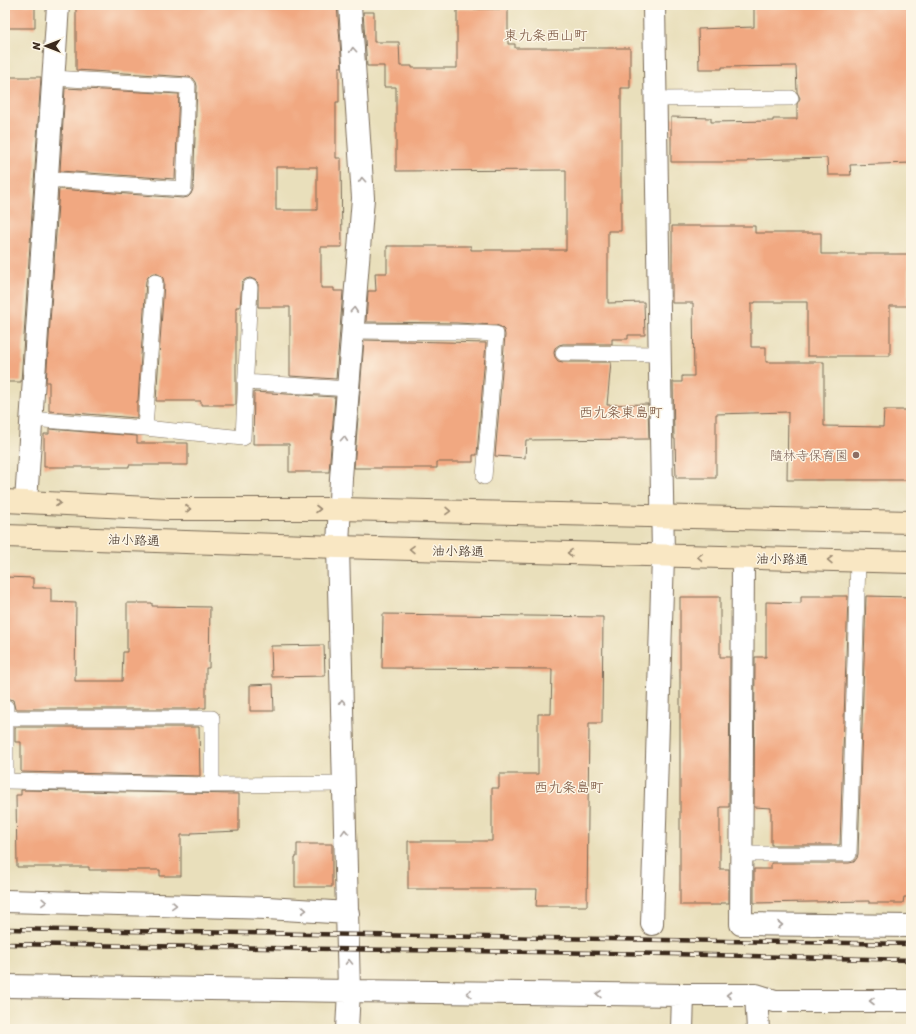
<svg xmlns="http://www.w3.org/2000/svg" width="916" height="1034" font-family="Sriracha,'Klee One',sans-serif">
<rect width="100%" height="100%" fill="#fcf5e5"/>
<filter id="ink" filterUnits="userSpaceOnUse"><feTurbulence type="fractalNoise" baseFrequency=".025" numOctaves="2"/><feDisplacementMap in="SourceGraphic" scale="8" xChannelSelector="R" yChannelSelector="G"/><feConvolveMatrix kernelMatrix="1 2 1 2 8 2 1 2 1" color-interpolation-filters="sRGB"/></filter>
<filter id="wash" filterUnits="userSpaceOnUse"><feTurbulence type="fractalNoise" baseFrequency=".012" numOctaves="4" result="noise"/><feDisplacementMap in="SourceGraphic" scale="16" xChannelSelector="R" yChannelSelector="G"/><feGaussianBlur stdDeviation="0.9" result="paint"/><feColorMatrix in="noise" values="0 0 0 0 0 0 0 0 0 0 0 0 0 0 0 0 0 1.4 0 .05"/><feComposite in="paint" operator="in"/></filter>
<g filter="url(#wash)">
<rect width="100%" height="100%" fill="#e9dfbb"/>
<g id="blocks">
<!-- building -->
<path fill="#f1a881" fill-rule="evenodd" d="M 5,5 L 35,5 L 35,28 L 5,28 Z
M 76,5 L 337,5 L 342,67 L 339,67 L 339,102 L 336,102 L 336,158 L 341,158 L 342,247 L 321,247 L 321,288 L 334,288 L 334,291 L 343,291 L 336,379 L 290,376 L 290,307 L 258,307 L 258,283 L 255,280 L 250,278 L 246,279 L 242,282 L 240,307 L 236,307 L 236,405 L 201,405 L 201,401 L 156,401 L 164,283 L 163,278 L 160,275 L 155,273 L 151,274 L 148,277 L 146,281 L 138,401 L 137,401 L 137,418 L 49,411 L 49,382 L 46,382 L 59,189 L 183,198 L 188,197 L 191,194 L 193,189 L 197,86 L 196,82 L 193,78 L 189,77 L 76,70 ZM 276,167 L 317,167 L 317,210 L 276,210 Z
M 754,5 L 911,5 L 911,163 L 850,165 L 851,175 L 828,175 L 827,158 L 748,160 L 748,162 L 671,162 L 671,117 L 711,118 L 711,122 L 773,121 L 773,119 L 797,119 L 797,104 L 800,98 L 797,92 L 796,66 L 722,67 L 722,69 L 699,69 L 698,29 L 754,27 Z
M 457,9 L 508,9 L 508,44 L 515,44 L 515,48 L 630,48 L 630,88 L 621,88 L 621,231 L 608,231 L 608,303 L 644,302 L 645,335 L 628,335 L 628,339 L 612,339 L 612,344 L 563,344 L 559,345 L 555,348 L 554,353 L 555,357 L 558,361 L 563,362 L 611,362 L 607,405 L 648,404 L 649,439 L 526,440 L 525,458 L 495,456 L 505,335 L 504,330 L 501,327 L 496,325 L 457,323 L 366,322 L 368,291 L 376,291 L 375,273 L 387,273 L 387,246 L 471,246 L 471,250 L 566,250 L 566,170 L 396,171 L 396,87 L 384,87 L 384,66 L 367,66 L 363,12 L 374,12 L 374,42 L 399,42 L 400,66 L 412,66 L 412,68 L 457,68 Z
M 5,77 L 41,77 L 21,382 L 5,382 Z
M 65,88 L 179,94 L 175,179 L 60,171 Z
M 672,226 L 755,226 L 755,233 L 821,233 L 821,254 L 908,254 L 908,306 L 890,306 L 890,356 L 807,356 L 807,302 L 755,302 L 755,303 L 751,303 L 751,347 L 766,347 L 766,362 L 824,362 L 824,426 L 883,427 L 884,410 L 911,410 L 911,480 L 787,480 L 788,412 L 716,414 L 716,478 L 676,478 L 675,439 L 674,439 L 673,382 L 682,382 L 682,376 L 694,376 L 693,303 L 672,303 Z
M 364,340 L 486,343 L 477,455 L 473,455 L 473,462 L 437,462 L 437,468 L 354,468 Z
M 254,392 L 335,397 L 329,472 L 289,472 L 289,444 L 253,444 Z
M 49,429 L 137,436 L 137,443 L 188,443 L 188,465 L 129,465 L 129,467 L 44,467 L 44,434 L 49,434 Z
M 5,577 L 33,578 L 33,588 L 51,588 L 51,602 L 76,603 L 75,681 L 122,681 L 123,652 L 127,652 L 127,603 L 152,603 L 152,606 L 210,607 L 209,668 L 206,668 L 206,708 L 199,708 L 199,709 L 15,709 L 13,700 L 5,698 Z
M 801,596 L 848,596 L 840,845 L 771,845 L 771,808 L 754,807 L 755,657 L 766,657 L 766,602 L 801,603 Z
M 866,596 L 911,597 L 911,897 L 904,897 L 903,903 L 869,903 L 869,901 L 754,903 L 754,869 L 771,869 L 771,863 L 849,863 L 854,862 L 857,858 L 858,854 Z
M 680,597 L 720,597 L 720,657 L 730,657 L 729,807 L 720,807 L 720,869 L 729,869 L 729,903 L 720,903 L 720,905 L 680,905 Z
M 383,614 L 603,617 L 602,723 L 589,723 L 587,906 L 536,906 L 537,889 L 408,889 L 408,841 L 492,841 L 492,788 L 499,788 L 499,774 L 538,774 L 538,714 L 551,714 L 552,669 L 382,668 Z
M 324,645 L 325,676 L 272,677 L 271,646 Z
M 273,684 L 274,711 L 250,711 L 250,685 Z
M 15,727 L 199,727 L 200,776 L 21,772 L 21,742 L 15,742 Z
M 21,790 L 239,794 L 239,831 L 191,833 L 191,835 L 181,835 L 181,876 L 160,876 L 160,870 L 89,870 L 89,867 L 17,867 L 16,795 L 21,795 Z
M 297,844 L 332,844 L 332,887 L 295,887 L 295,857 L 297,857 Z"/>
</g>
</g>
<g filter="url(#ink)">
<use href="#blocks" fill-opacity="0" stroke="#786955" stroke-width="1"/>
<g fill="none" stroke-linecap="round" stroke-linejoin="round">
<defs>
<path id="lane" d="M 656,99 L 791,98
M 47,179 L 184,189 L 188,86 L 53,78
M 352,331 L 457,332 L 496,334 L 484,477
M 563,353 L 660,354
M 245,382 L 348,389
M 31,419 L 145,428 L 243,438 L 250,287
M 145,428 L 155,282
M 5,707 L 6,707 L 6,781 L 212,785 L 344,784
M 6,718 L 212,718 L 212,785
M 740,854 L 849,854 L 858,561"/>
<path id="street" d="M 26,502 L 58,5
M 743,559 L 741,924 L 911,926
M 5,901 L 267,908 L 348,913
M 652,924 L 663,556 L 654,5
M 5,986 L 349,991 L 683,995 L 756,995 L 775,1001 L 911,1001
M 756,995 L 758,1029
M 347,1029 L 349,991 L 338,547 L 341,478 L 363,198 L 350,5
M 682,1029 L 683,995"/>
<path id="secondary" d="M 5,501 L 169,509 L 340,509 L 911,522
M 5,536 L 338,547 L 911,562"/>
</defs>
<!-- lane casing -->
<use href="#lane" stroke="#786955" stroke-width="16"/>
<!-- street casing -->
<use href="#street" stroke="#786955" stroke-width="24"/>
<!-- secondary casing -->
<use href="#secondary" stroke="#786955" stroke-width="24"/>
<!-- lane -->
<use href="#lane" stroke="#fff" stroke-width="15"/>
<!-- street -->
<use href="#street" stroke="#fff" stroke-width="22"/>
<!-- secondary -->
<use href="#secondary" stroke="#f9e7c3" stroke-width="22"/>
<defs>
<path id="rail" d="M 5,929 L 911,944
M 5,944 L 671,954 L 911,960"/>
</defs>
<!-- rail casing -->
<use href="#rail" stroke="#3b2a1e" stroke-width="4.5"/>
<!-- rail -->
<use href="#rail" stroke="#fcf5e5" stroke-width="3" stroke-dasharray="9" stroke-linecap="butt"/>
</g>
<!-- one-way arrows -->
<defs><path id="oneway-chevron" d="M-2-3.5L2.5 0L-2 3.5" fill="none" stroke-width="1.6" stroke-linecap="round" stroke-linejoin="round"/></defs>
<g stroke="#a79f9a">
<use href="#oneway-chevron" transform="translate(353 50) rotate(-94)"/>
<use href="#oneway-chevron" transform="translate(362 180) rotate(-94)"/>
<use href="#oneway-chevron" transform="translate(354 310) rotate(-86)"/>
<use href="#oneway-chevron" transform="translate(344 439) rotate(-86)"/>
<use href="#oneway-chevron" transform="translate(342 702) rotate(-92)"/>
<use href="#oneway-chevron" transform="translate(345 832) rotate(-92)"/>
<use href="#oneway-chevron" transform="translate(44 902) rotate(2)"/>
<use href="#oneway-chevron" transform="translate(174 905) rotate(2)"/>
<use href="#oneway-chevron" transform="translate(304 910) rotate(3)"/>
<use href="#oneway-chevron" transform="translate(780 925)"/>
<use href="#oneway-chevron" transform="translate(349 962) rotate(-91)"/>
<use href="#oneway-chevron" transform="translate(469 993) rotate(-179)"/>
<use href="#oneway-chevron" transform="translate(599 994) rotate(-179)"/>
<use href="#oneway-chevron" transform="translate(729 995) rotate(180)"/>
<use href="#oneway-chevron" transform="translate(872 1001) rotate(180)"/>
</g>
<g stroke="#9a8870">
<use href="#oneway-chevron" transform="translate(58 503) rotate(3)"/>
<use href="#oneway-chevron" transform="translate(188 509)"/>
<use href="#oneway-chevron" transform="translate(318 509)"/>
<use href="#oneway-chevron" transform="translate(448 511) rotate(2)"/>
<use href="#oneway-chevron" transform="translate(412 549) rotate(-179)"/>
<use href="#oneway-chevron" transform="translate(570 553) rotate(-179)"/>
<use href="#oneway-chevron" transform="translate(700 557) rotate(-178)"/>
<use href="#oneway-chevron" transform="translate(830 560) rotate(-179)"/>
</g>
</g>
<!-- markers -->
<circle fill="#8d6e63" stroke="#fcf5e5" stroke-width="1.5" cx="856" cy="455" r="4"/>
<g text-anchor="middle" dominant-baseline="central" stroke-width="3" stroke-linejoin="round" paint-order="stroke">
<!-- education labels -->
<g font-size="13" fill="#785e54" stroke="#fcf5e5" text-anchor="end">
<text x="848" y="455">隨林寺保育園</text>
</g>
<!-- street labels -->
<g font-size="13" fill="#3b2a1e" stroke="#fcf5e5">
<text transform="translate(134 540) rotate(2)">油小路通</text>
<text transform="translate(458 551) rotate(1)">油小路通</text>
<text transform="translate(782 559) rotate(1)">油小路通</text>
</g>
<!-- neighbourhood labels -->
<g font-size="14" fill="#7b5641" stroke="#fcf5e5">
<text x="546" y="35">東九条西山町</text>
<text x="621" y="412">西九条東島町</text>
<text x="569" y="787">西九条島町</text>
</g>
</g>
<!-- margin -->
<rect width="916" height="1034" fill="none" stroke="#fcf5e5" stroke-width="20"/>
<!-- north arrow -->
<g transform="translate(46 46) rotate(270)" stroke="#fcf5e5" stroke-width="3" paint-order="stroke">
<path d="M0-3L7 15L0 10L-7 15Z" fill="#3b2a1e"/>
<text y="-6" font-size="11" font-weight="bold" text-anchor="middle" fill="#3b2a1e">N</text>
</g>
</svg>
